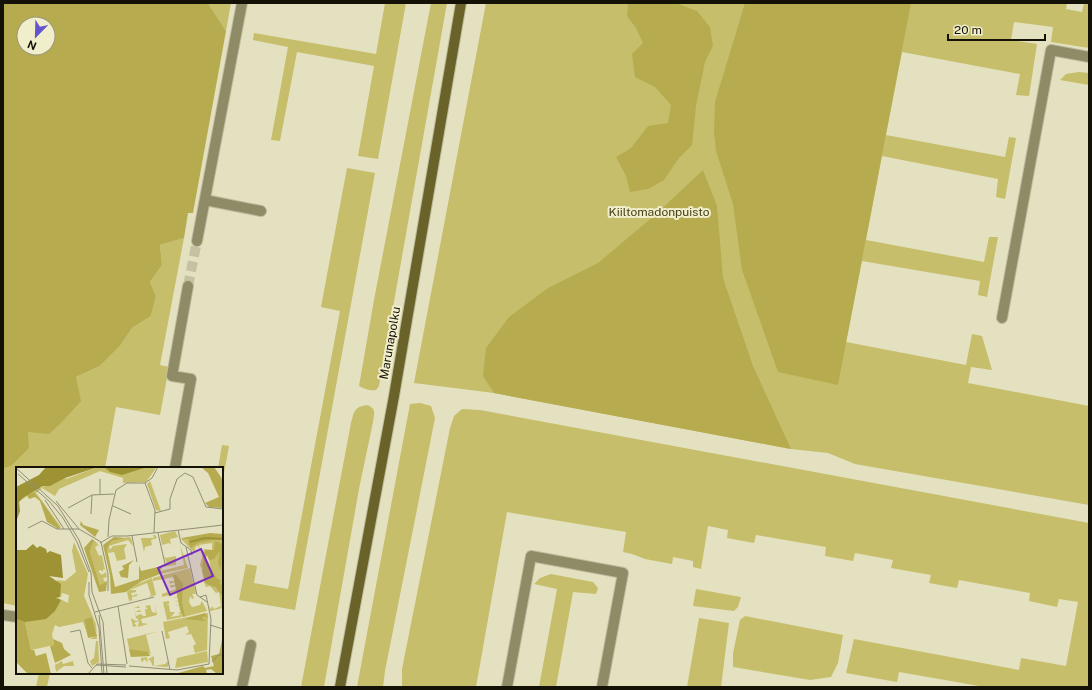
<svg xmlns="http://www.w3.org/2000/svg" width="1092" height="690" font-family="'Public Sans',sans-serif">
<rect width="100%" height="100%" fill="#e3e1bf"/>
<!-- green -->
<path fill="#c6be6b" d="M 208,3 L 231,3 L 226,31 Z
M 385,3 L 406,3 L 378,159 L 358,156 L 374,66 L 297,52 L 280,141 L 271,140 L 288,47 L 253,40 L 254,33 L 376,54 Z
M 431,3 L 447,3 L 379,386 L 376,390 C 369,391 365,389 359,386 L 374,300 Z
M 486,3 L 1067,3 L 1066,9 L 1082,12 L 1084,3 L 1089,3 L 1089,48 L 1051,42 L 1053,27 L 1014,22 L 1011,40 L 1037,44 L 1029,96 L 1016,95 L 1020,74 L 902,52 L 886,135 L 1005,157 L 1009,137 L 1016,138 L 1005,199 L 996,197 L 998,179 L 882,156 L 866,240 L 984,262 L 989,237 L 998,237 L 987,297 L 978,295 L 980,281 L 862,261 L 846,342 L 966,365 L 972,334 L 982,336 L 992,370 L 971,367 L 968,383 L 1089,406 L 1089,505 L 855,464 L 828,453 L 791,449 L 494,393 L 414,383 Z
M 1079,72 L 1089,73 L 1089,85 L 1060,80 L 1066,74 Z
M 347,168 L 375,173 L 295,610 L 239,600 L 246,564 L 257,566 L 254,583 L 288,589 L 340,311 L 321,307 Z
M 184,238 L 160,365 L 169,367 L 160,415 L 116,407 L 105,468 L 17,468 L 17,606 L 3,603 L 3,469 L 11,466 L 28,432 L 76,377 L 100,366 L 120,346 L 132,328 L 151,316 L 156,296 L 150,282 L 162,265 L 160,245 Z
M 420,403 L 431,406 L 435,418 L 385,671 L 383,687 L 357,687 L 410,404 Z
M 367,405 C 377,409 374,413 373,422 L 359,489 L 324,687 L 301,687 L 351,423 C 354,412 354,407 367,405 Z
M 462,409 L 480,410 L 1089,523 L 1089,687 L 985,687 L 899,672 L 897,682 L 846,673 L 854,639 L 1019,670 L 1021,658 L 1066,666 L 1078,602 L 1059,599 L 1057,607 L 1029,601 L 1030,593 L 959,580 L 957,588 L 929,583 L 931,575 L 891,568 L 893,560 L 855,553 L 853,561 L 825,556 L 826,547 L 756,535 L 754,543 L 727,538 L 728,530 L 708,526 L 701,569 L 693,567 L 693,561 L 673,557 L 672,564 L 645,559 L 632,554 L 623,552 L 626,532 L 507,512 L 476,687 L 402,687 L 402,669 L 450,428 L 454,416 Z
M 222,445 L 229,446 L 222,484 L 222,468 L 218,468 Z
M 551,574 L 593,582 L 598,588 L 596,594 L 573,592 L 556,687 L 539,687 L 557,589 L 534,584 L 540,578 Z
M 696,589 L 741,597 L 738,607 L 734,611 L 693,606 Z
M 745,616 L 843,635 L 838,663 L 831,677 L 810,680 L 733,667 L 733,653 L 740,620 Z
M 699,618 L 729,623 L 721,687 L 687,687 Z
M 39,673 L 50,673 L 47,687 L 36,687 Z"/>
<!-- forest -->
<path fill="#b6ac4f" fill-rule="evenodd" d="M 3,3 L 208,3 L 226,31 L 193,213 L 188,213 L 184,238 L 160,245 L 162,265 L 150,282 L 156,296 L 151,316 L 132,328 L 120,346 L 100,366 L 76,377 L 81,401 L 61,423 L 49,434 L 28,432 L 29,448 L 11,466 L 3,469 ZM 24,24 L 48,24 L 48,48 L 24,48 Z
M 628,3 L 676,3 L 697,11 L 710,27 L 713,46 L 705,62 L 696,106 L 692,145 L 679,158 L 664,180 L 648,189 L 630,192 L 626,176 L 616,157 L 631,148 L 648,126 L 668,123 L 671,105 L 655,87 L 635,77 L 632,54 L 643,43 L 636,28 L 627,16 Z
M 745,3 L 911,3 L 838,385 L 778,372 L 742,270 L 733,204 L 716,151 L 714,132 L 715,102 Z
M 703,170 L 717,206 L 723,278 L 753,366 L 791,449 L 494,393 L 483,376 L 486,348 L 509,317 L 548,288 L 598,263 L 655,215 Z"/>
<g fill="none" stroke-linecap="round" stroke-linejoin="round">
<!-- street-tunnel -->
<path stroke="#c4c2a3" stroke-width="10" stroke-dasharray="10 5" stroke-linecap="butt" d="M 188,286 L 197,241"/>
<defs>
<path id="lane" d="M 1002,318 L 1051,50 L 1089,57
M 507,687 L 531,556 L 623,573 L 602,687"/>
<path id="street" d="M 205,200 L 261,211
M 197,241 L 242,3
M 175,468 L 191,379 L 172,376 L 188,286
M 3,615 L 17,617
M 242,687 L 251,645"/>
<path id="secondary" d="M 340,687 L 394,396 L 461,3"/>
</defs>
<!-- lane casing -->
<use href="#lane" stroke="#bebc9e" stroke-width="12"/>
<!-- street casing -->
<use href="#street" stroke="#bebc9e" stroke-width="12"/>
<!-- secondary casing -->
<use href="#secondary" stroke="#bebc9e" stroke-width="12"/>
<!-- lane -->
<use href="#lane" stroke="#8f8b67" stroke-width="10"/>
<!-- street -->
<use href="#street" stroke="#8f8b67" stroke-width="10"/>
<!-- secondary -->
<use href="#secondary" stroke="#69632a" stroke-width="10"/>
</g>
<g text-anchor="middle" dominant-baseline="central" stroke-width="4" stroke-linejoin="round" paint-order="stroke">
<!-- park labels -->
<g font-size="12" fill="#433f17" stroke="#f1eecc">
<text x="659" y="212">Kiiltomadonpuisto</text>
</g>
<!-- street labels -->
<g font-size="12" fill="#141207" stroke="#f1eecc">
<text transform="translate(390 343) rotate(-80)">Marunapolku</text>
</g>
</g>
<!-- overview -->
<g transform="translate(16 467)">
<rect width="207" height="207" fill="#e3e1bf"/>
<path d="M 82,0 L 141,0 L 130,15 L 107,16 L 107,11 L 84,4 L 43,22 L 39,29 L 26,21 L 20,26 L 45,60 L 42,62 L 31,54 L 29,40 L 17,25 L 7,32 L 5,30 L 48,10 L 50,12 ZM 134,14 L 145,44 L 140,43 L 131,17 ZM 207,60 L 207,120 L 197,112 L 193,92 L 196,84 L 188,86 L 189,91 L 186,103 L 184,98 L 188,82 L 196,83 L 196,76 L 183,78 L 184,84 L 182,79 L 180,79 L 178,85 L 165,72 L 206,67 ZM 159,64 L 162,70 L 154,72 L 155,78 L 153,76 L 146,78 L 144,68 ZM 137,68 L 139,68 L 141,71 L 135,73 L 136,78 L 129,80 L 128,85 L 125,71 L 138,71 ZM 113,70 L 115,71 L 117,79 L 112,73 L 93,79 L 94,83 L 97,79 L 111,77 L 108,82 L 110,92 L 101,94 L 98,85 L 92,86 L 91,82 L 96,74 ZM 58,75 L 72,107 L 68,129 L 80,157 L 81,172 L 74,172 L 81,168 L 76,150 L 68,152 L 72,169 L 67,155 L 43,160 L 39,158 L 36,167 L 38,178 L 15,183 L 9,155 L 0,152 L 0,150 L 20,149 L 21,152 L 21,149 L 42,131 L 52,136 L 53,128 L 46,126 L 45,130 L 42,130 L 41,113 L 49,114 L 60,105 L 56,84 ZM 77,75 L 83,78 L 79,80 L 83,89 L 86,88 L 89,103 L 87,102 L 87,105 L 85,103 L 82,104 L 86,108 L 90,105 L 91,110 L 87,111 L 89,115 L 84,118 L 74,85 ZM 164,78 L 172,101 L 144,107 L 142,100 L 151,97 L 148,89 L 150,91 L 160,89 L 160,98 L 146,100 L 145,104 L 168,98 ZM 174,101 L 180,127 L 176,127 L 178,131 L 176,132 L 174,129 L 173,135 L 176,140 L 184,138 L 186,134 L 191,144 L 167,150 L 164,138 L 159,139 L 164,137 L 163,134 L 158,135 L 163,133 L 162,130 L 157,131 L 162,129 L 161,126 L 146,130 L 146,127 L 160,122 L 160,119 L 155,121 L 154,118 L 159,118 L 159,115 L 154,117 L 153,114 L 158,114 L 158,110 L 137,114 L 137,111 ZM 136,111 L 140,128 L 133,130 L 135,128 L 131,116 L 114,123 L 120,123 L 120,125 L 115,126 L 116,129 L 121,127 L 121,129 L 116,130 L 116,133 L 122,132 L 113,134 L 111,125 L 122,117 ZM 187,112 L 206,126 L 207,141 L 194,144 L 193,139 L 195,142 L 196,139 L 198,142 L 205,139 L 203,125 L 200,126 L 194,119 L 190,120 ZM 153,134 L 153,137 L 150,138 L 153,138 L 154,145 L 159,145 L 155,150 L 165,148 L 162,146 L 165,145 L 166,150 L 151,153 L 147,135 ZM 139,137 L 141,148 L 125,152 L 126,156 L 132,157 L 122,160 L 123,154 L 118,156 L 121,159 L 117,160 L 115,151 L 120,154 L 123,153 L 120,151 L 118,141 L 123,139 L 124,141 L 118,141 L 119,145 L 124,143 L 125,145 L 119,145 L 120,149 L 125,147 L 127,149 L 130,149 L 129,142 L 132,142 L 129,139 L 134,138 L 136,145 L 140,146 ZM 192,146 L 191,183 L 179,186 L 177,179 L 180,177 L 175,167 L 169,168 L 173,165 L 171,159 L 152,165 L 154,171 L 150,172 L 147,155 ZM 143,164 L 130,168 L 135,188 L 133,186 L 115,190 L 111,172 ZM 80,174 L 82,174 L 83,195 L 76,199 L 74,194 L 78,191 ZM 191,184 L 192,195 L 159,201 L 161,191 ZM 138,189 L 138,199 L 149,197 L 152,194 L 152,200 L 137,199 L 134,193 L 131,193 L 132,196 L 128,192 L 127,195 L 125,194 L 125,191 L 131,190 L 131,193 ZM 46,194 L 47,197 L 57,194 L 58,199 L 48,199 L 40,205 L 39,198 Z" fill="#c6be6b"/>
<path d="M 185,0 L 198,0 L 207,13 L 207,41 L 193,40 L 189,36 L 203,30 L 192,6 ZM 18,25 L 19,27 L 25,33 L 44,61 L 43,62 L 31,55 L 24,34 L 19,30 L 13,32 L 11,28 ZM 65,54 L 67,58 L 83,63 L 79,70 L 64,58 ZM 165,65 L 166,71 L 194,66 L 206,67 L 207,71 L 182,76 L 175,81 L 172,76 L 173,72 L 166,72 ZM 98,70 L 110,71 L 96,74 L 91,82 L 99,120 L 123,112 L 123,98 L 125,104 L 142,100 L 144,107 L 126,114 L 110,125 L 95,127 L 94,108 L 87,78 ZM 76,72 L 82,77 L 77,75 L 74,85 L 84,118 L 91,114 L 90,124 L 83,125 L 68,81 ZM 199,74 L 207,77 L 205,104 L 202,96 L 204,84 L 198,92 L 193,93 L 191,88 L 190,91 L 200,111 L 206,114 L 203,115 L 207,119 L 207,130 L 200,121 L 189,116 L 186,104 L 188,86 L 190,83 L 198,83 ZM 118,93 L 113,98 L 112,111 L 105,110 L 103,105 L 108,102 L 106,99 ZM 157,108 L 160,108 L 167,117 L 166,136 L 169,149 L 167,150 L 164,143 ZM 189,146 L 192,151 L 188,149 L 186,151 L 190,154 L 169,152 ZM 76,150 L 81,169 L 72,171 L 68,152 ZM 0,152 L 9,155 L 15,183 L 18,183 L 20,189 L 30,186 L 35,207 L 12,207 L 0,195 ZM 37,172 L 46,176 L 48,182 L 55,188 L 39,196 L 34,179 L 38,178 ZM 206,173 L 207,207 L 201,207 L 195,202 L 190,203 L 191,207 L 159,207 L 187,199 L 189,201 L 198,199 L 195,189 L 203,187 ZM 113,182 L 132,185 L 134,189 L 115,190 Z" fill="#b6ac4f"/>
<path d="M 30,0 L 82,0 L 49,11 L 34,19 L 27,19 L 8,30 L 3,35 L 4,44 L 0,55 L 0,20 L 23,8 ZM 88,0 L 131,0 L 106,8 L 94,5 ZM 17,77 L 21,81 L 24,79 L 30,82 L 31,86 L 34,84 L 45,88 L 47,111 L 33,109 L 45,117 L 44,130 L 40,131 L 45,133 L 39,144 L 30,152 L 9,155 L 0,152 L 0,83 L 10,83 Z" fill="#9d9334"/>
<path fill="none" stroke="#9d9334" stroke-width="2" d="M 19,16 L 46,0M 0,27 L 13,19M 174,75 L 189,71 L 207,72"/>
<path fill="none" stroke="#908e75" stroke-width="1" d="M 0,1 L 42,39 L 63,73 L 75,106 L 76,125 L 87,155 L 91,207M 2,7 L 33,34 L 47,51 L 61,75 L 73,105M 84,12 L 84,27M 129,16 L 139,43 L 138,66M 129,16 L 136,11 L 142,0M 29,33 L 48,62 L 63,62 L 85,75M 40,34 L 63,62M 97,39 L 115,47M 52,41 L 76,28 L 98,27M 139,46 L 154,42 L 154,32 L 161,12 L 169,6 L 177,10 L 190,40 L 207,42M 75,47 L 76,28M 12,61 L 26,54 L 41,62 L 48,62M 162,63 L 165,76 L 175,83 L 176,88M 142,66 L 149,97M 116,69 L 121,95M 92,70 L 93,53 L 100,23 L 111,16 L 129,16M 85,75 L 92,107 L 92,124M 84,76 L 96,69 L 111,69 L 207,58M 170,80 L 181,128 L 191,135M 73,115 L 73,128 L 83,161 L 86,207M 102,139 L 111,197M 79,145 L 138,130M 83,148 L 88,207M 194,158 L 207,162M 146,164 L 154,203M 54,165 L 64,163 L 72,196 L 76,201M 196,195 L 202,188 L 207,188M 80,198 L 110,200M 113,199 L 161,203 L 193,197 L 195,152 L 190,128 L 184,130M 72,207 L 81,197 L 110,198"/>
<path fill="#7b2cbf" fill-opacity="0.15" stroke="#7b2cbf" stroke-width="2" d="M 185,82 L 197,109 L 154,128 L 142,101 Z"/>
<rect width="207" height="207" fill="none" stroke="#141207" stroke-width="2"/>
</g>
<!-- border -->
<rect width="1092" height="690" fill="none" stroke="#141207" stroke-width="8"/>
<!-- north arrow -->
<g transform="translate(36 36) rotate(203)"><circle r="19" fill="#f1eecc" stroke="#99967d"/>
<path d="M0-3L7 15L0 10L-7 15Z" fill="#6255ce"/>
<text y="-6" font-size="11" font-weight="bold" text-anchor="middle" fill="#141207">N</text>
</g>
<!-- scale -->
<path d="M948 34v6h97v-6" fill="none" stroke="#141207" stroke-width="2"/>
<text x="954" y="34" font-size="12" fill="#141207" stroke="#f1eecc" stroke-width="3" paint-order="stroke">20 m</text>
</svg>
